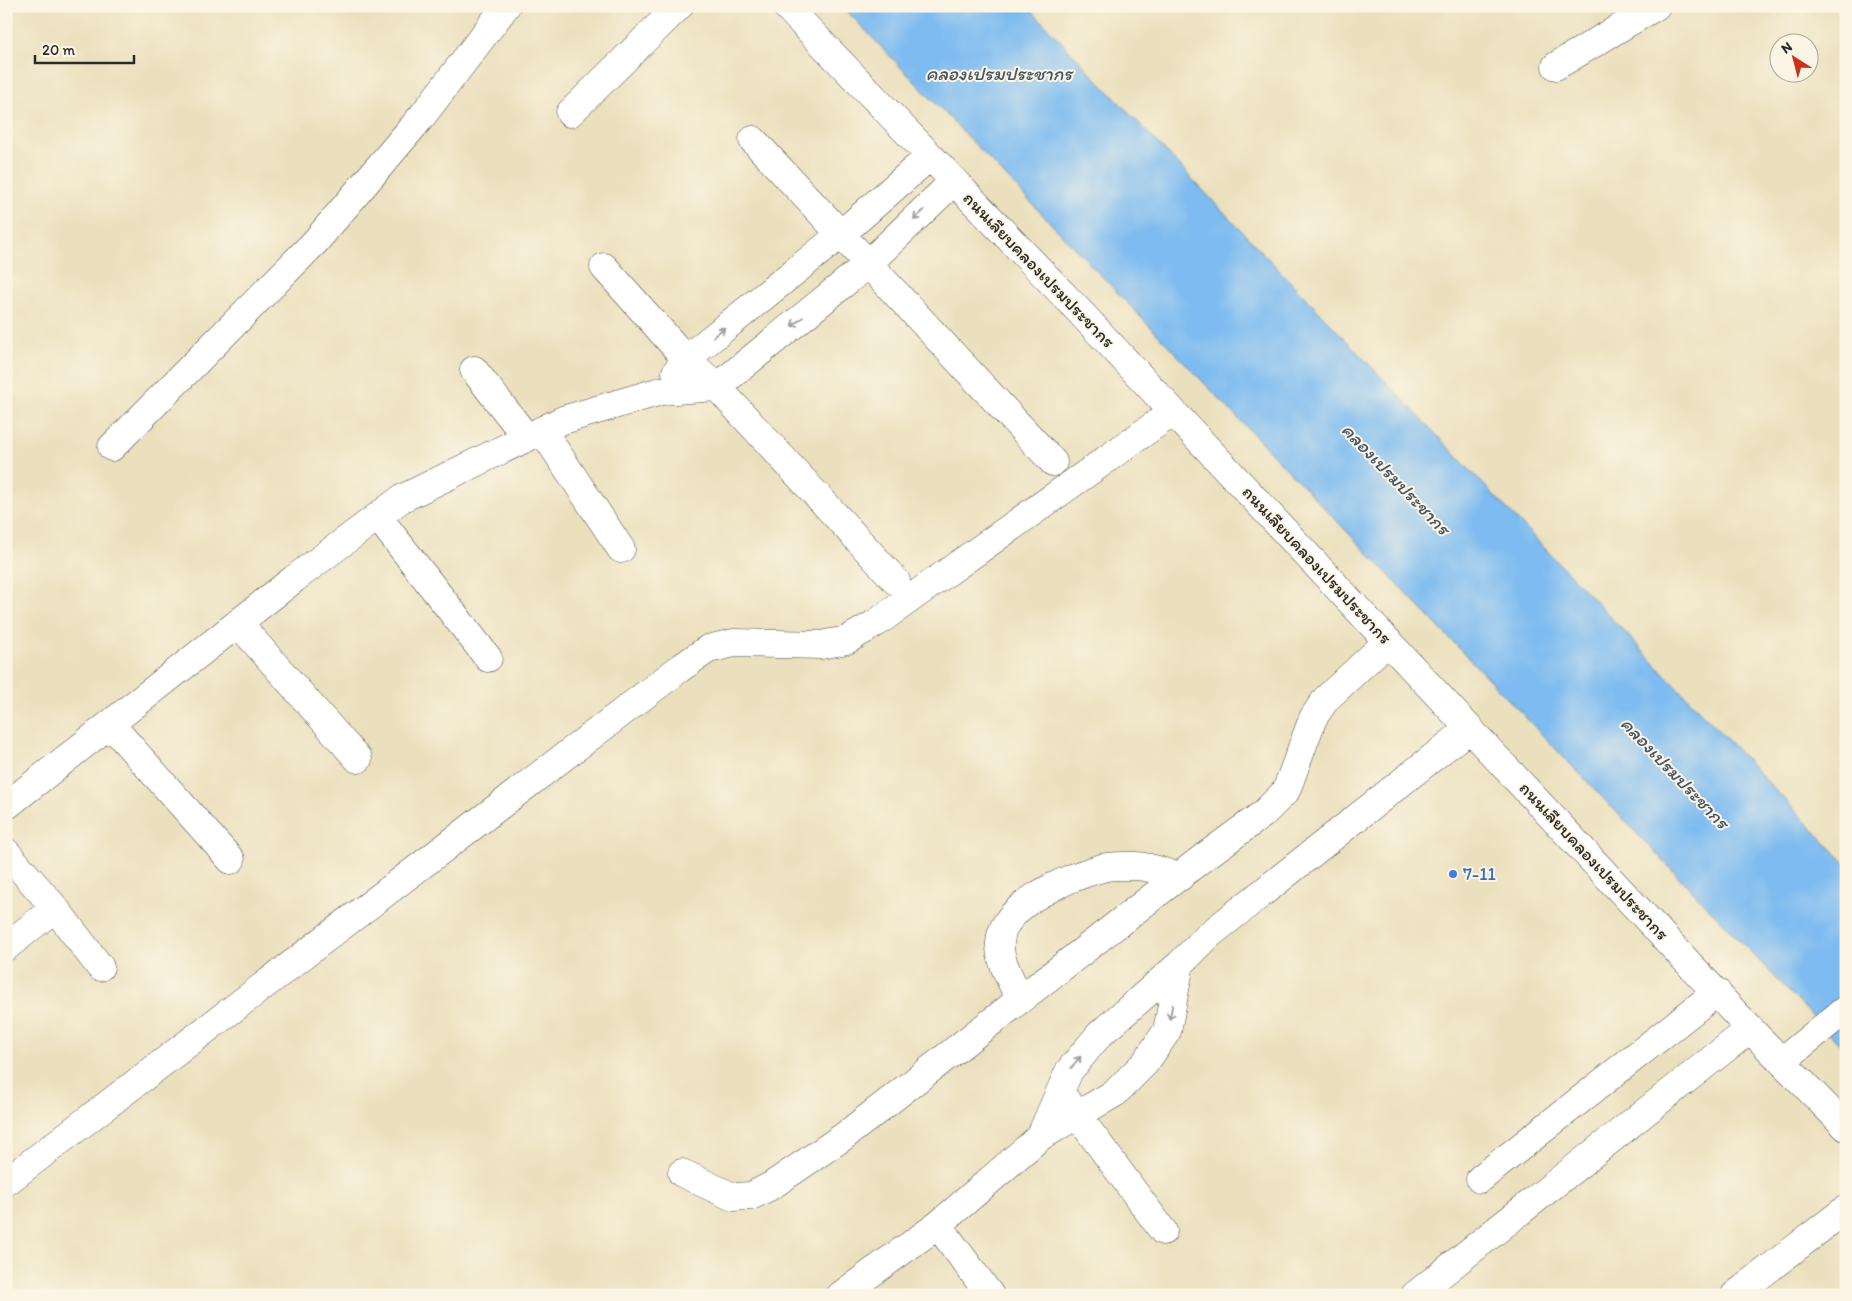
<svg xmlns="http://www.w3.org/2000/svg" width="1852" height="1301" font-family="Itim,'Playpen Sans Thai',sans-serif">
<rect width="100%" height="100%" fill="#fcf5e5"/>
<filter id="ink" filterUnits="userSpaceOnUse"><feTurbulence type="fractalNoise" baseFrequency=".02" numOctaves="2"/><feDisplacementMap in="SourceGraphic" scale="10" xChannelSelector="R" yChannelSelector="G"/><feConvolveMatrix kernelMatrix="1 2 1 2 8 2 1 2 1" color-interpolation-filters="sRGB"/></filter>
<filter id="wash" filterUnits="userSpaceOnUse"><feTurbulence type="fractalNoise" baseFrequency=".0096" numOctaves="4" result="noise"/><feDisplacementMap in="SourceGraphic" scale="20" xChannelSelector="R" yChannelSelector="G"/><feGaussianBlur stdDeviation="1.12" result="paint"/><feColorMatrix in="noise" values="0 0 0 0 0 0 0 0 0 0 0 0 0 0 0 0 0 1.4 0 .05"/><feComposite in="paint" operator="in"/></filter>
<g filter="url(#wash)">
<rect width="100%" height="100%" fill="#ebe0bd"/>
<!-- water -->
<path fill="#7dbbf0" stroke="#54738e" d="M 842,6 L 1027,6 L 1846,864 L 1846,1051 Z"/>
</g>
<g filter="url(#ink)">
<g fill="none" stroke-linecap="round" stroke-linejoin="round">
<defs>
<path id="minor" d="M 786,6 L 1079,311 L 1750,1029 L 1846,1127
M 1556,66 L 1656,6
M 570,113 L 679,6
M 753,140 L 1053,462
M 604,267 L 686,359 L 717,387 L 896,581
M 474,370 L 527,438
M 676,372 L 686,359 L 840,235 L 930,156
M 542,430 L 621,549
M 112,447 L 315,242 L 423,115 L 506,6
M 378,517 L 488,658
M 238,623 L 358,759
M 110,724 L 231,860
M 6,806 L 294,579 L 401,499 L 563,420 L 661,391 L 717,387 L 869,263 L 954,181
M 6,852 L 55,908 L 100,967
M 6,947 L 55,908
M 1020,1000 C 1013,983 999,962 1000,943 C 1001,904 1070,877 1102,868 C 1111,865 1125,866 1136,866 C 1150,866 1166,873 1180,877
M 1782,1061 L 1846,1009
M 1067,1101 L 1163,1231
M 1040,1137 L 1069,1071 L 1099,1035 L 1180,964 L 1209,935 L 1470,728
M 682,1173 L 733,1197 L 751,1196 L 771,1186 L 843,1137 L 1204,857 L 1263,814 L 1286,791 L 1313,718 L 1326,699 L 1388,641
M 1480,1179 L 1717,992
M 6,1182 L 679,669 L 708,649 L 734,643 L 821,645 L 847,640 L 876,623 L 1173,412
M 938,1225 L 990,1295
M 841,1295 L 938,1225 L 1040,1137 L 1115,1093 L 1145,1063 L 1167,1031 L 1180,964
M 1415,1295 L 1750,1029
M 1735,1295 L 1846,1209"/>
</defs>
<!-- minor casing -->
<use href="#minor" stroke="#484641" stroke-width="29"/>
<!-- minor -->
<use href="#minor" stroke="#fff" stroke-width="28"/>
</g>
<!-- one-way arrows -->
<defs><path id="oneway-shaft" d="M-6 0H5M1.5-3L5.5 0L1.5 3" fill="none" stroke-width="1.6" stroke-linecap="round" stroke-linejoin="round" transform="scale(1.25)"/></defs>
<g stroke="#a0a0a0">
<use href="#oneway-shaft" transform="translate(919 215) rotate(136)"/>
<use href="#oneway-shaft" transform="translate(797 322) rotate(141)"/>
<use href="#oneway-shaft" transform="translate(719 332) rotate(-39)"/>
<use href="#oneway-shaft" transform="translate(1171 1012) rotate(101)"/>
<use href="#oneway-shaft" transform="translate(1076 1062) rotate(-50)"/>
</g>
</g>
<!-- markers -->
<circle fill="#3f7fe0" stroke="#fcf5e5" stroke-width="2" cx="1453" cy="874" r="5"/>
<g text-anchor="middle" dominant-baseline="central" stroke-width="4" stroke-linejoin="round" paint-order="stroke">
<!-- street labels -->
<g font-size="18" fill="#2b2b2b" stroke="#fcf5e5">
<text transform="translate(1039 270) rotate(46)">ถนนเลียบคลองเปรมประชากร</text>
<text transform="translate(1317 565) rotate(47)">ถนนเลียบคลองเปรมประชากร</text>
<text transform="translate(1594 861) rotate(47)">ถนนเลียบคลองเปรมประชากร</text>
</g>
<!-- shop labels -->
<g font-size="18" fill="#366cbe" stroke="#fcf5e5" text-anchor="start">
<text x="1463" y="874">7-11</text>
</g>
<!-- water labels -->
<g font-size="19" font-style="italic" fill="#445666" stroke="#fcf5e5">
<text x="999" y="73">คลองเปรมประชากร</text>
<text transform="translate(1396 479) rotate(46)">คลองเปรมประชากร</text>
<text transform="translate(1675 773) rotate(46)">คลองเปรมประชากร</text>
</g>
</g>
<!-- margin -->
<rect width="1852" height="1301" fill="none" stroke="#fcf5e5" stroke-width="25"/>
<!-- north arrow -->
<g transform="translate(1794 58) rotate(324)"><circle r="24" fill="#fcf5e5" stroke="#a8a49b"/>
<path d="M0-4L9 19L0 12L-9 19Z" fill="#c8321e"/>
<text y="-8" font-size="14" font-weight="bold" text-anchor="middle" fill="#2b2b2b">N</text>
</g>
<!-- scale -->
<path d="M35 55v8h99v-8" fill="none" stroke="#2b2b2b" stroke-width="2.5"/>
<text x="42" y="55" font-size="15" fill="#2b2b2b" stroke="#fcf5e5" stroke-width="4" paint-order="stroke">20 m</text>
</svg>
